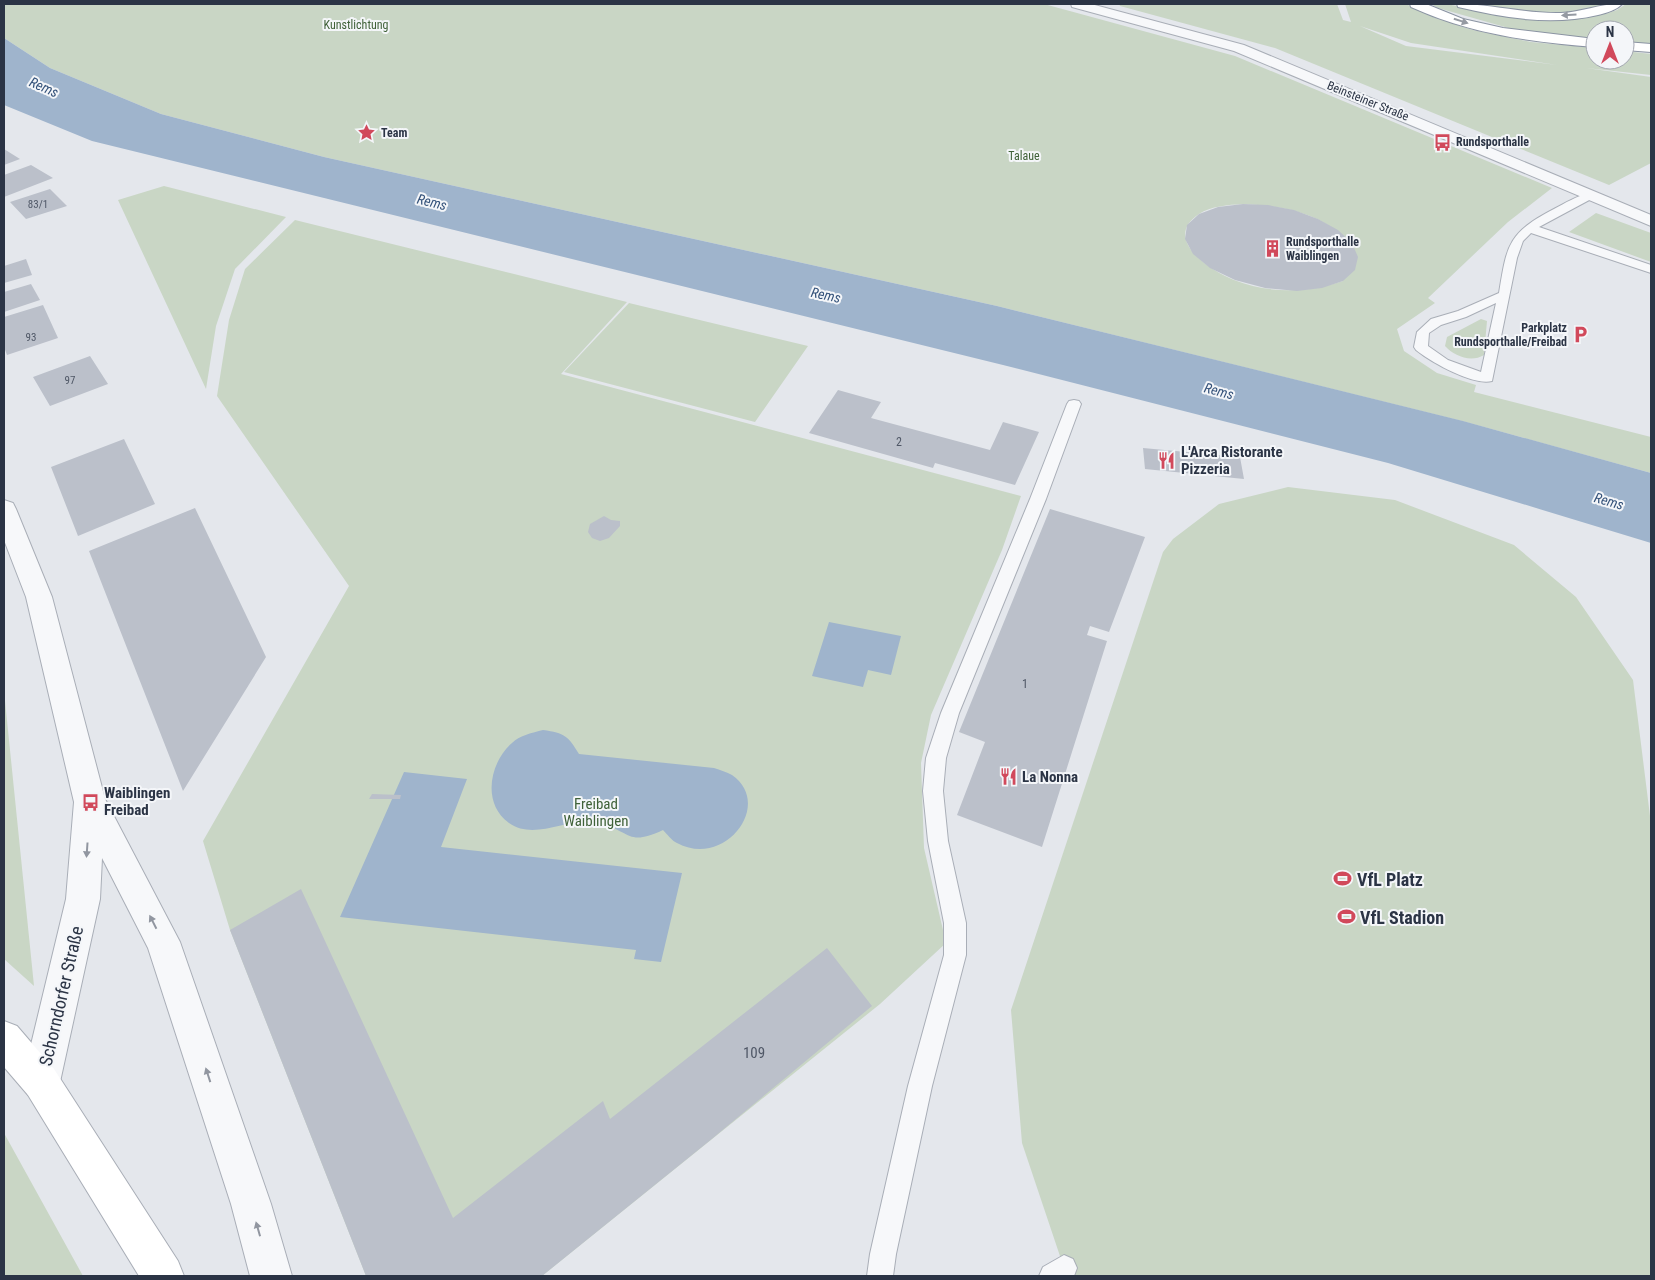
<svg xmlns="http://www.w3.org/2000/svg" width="1655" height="1280" font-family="'Roboto Condensed',sans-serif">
<rect width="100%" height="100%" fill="#e4e7ec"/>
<!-- green -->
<path fill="#c9d6c5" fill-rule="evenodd" d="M 4,4 L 1044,4 L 1235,56 L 1552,188 L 1508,222 L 1428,298 L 1435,303 L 1397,329 L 1404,351 L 1437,373 L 1476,385 L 1474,392 L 1651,437 L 1651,473 L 1462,421 L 997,306 L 324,157 L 161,114 L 50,68 L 4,38 ZM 1243,204 C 1286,206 1320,213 1352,243 L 1343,281 C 1308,293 1269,294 1234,280 C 1211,271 1161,239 1199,214 C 1211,206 1228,205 1243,204 Z
M 1119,4 L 1337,4 L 1343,20 L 1351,22 L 1345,4 L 1406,4 L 1433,17 L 1473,30 L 1531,42 L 1595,48 L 1595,60 L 1625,60 L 1625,51 L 1651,54 L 1651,75 L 1586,68 L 1651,77 L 1651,163 L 1609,185 L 1275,48 L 1120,6 ZM 1360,26 L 1411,43 L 1557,65 L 1406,46 Z
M 1431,4 L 1447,4 L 1504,16 L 1566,18 L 1605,14 L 1617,10 L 1626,4 L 1651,4 L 1651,44 L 1625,42 L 1625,30 L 1595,30 L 1595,40 L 1526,33 L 1438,8 Z
M 1475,4 L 1604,4 C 1578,20 1504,12 1475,4 Z
M 164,186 L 286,217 L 235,269 L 216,326 L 206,389 L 118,200 Z
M 1596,213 L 1651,233 L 1651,262 L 1569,232 Z
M 295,220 L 627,302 L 561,374 L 1021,496 L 1002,550 L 931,715 L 921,763 L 924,848 L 946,943 L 880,1004 L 542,1276 L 366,1276 L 230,930 L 203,841 L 349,586 L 217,396 L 229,320 L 245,269 Z
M 629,303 L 808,346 L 755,422 L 564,372 Z
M 1481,319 L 1487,321 L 1484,355 C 1471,363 1454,356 1445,346 L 1447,337 Z
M 1288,487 L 1395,500 L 1514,545 L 1576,597 L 1633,680 L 1651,824 L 1651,1276 L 1070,1276 L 1064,1268 L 1022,1143 L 1011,1010 L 1163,552 L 1173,539 L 1219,504 Z
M 4,691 L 34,986 L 4,959 Z
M 4,1133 L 83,1276 L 4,1276 Z"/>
<!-- water -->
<path fill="#9fb4cc" d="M 4,38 L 50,68 L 161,114 L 324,157 L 997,306 L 1463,421 L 1651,473 L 1651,543 L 1388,463 L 1003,365 L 92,141 L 4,105 Z
M 829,622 L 901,636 L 891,675 L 868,670 L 863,687 L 812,676 Z
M 543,730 C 565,733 568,736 579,754 L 714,768 C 720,770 727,772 732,775 C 774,804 725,869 677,843 C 672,841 667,834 663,830 C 627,847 631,831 599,823 C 570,815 536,842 509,823 C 482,804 489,763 512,743 C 520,735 532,733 543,730 Z
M 404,772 L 467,779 L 441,847 L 682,873 L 661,962 L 634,959 L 636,950 L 340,917 Z"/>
<!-- building -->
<path fill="#bbc0ca" d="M 4,149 L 20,159 L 4,165 Z
M 31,165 L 53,178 L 4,197 L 4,175 Z
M 50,189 L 67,206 L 26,219 L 10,202 Z
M 1243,204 L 1268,205 L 1294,210 L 1318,219 L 1338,230 L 1352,243 L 1358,257 L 1355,270 L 1343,281 L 1322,288 L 1297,291 L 1265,288 L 1235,280 L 1210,268 L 1193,254 L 1185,239 L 1187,225 L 1199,214 L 1218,207 Z
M 26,259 L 32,275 L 4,283 L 4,266 Z
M 31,284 L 40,300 L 4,312 L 4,292 Z
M 43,305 L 58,338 L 7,355 L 4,347 L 4,317 Z
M 90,356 L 108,384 L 50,406 L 33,377 Z
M 838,390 L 881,402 L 871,418 L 990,450 L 1003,422 L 1039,432 L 1015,485 L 935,463 L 933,468 L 809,433 Z
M 124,439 L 155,504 L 78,536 L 51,467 Z
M 1143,448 L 1240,457 L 1244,479 L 1145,469 Z
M 195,508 L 266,657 L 183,791 L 89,551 Z
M 1050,509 L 1145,537 L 1109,632 L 1090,626 L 1087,635 L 1107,641 L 1042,847 L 957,815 L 985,742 L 959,732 Z
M 604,516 L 611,520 L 620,521 L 620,526 L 609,538 L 600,541 L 592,538 L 588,532 L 590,524 Z
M 372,794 L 401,795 L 400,799 L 369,799 Z
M 301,889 L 453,1218 L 603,1101 L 610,1119 L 827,948 L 872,1006 L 713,1138 L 542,1276 L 366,1276 L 230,930 Z"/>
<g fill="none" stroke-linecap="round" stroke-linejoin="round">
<defs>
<path id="service" d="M 1589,193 L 1593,194 L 1594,196 L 1593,198 L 1539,227 L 1651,265 L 1651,273 L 1531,233 L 1523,241 L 1517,258 L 1492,381 C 1473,386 1431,362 1416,350 L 1414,347 L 1417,332 L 1431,319 L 1458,311 L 1499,293 C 1507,244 1508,233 1554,209 C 1565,203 1577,196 1589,193 ZM 1496,303 L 1481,372 L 1448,360 L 1428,346 L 1429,333 L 1441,325 L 1466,317 Z
M 1074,400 L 1079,401 L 1081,404 L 1046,499 L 959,713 L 946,758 L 943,791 L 948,841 L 966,923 L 966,955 L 932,1086 L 896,1254 L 893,1276 L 867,1276 L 870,1254 L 908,1086 L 944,955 L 944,923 L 928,841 L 923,791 L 926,758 L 941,713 L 1030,499 L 1067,404 L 1069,401 Z
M 1064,1255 L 1073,1259 L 1077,1268 L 1074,1276 L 1039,1276 L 1043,1267 Z"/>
<path id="tertiary" d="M 1071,4 L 1091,4 L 1244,45 L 1651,215 L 1651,226 L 1234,51 L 1072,7 Z
M 4,500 L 13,503 L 16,509 L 52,597 L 105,799 L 180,942 L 271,1204 L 292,1276 L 250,1276 L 231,1204 L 148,948 L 102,858 L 100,899 L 60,1082 L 54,1095 L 41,1101 L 28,1095 L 22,1082 L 66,899 L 74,802 L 26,597 L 4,540 Z"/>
<path id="secondary" d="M 4,1021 L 17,1026 L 54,1069 L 178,1261 L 184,1276 L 139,1276 L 28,1095 L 4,1067 Z"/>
<path id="trunk" d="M 1410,4 L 1426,4 L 1463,19 L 1503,28 L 1595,39 L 1595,47 C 1531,42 1470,34 1411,7 Z
M 1457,4 C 1492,4 1526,14 1561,13 C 1582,12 1602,3 1622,4 C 1617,10 1606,13 1598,15 C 1551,26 1504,18 1458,7 Z
M 1625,42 L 1651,44 L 1651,52 L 1625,50 Z"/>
</defs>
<!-- service casing -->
<use href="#service" stroke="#a9aeb7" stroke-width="2"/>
<!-- tertiary casing -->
<use href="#tertiary" stroke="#a9aeb7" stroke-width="2"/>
<!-- secondary casing -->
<use href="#secondary" stroke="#a9aeb7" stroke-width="2"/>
<!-- trunk casing -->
<use href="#trunk" stroke="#8b94a3" stroke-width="2"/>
<!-- service -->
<use href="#service" fill="#f7f8fa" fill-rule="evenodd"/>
<!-- tertiary -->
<use href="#tertiary" fill="#f7f8fa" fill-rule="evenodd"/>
<!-- secondary -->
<use href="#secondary" fill="#fff" fill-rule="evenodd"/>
<!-- trunk -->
<use href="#trunk" fill="#fff" fill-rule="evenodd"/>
</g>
<!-- one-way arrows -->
<defs><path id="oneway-solid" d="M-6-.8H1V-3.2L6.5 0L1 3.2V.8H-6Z" transform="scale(1.25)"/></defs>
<g fill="#959aa2">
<use href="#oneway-solid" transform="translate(1569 15) rotate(177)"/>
<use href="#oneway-solid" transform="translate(1461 21) rotate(17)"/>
</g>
<g fill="#9196a0">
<use href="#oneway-solid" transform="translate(87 850) rotate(94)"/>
<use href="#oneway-solid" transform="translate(153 922) rotate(-117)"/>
<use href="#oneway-solid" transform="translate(208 1075) rotate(-108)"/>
<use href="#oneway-solid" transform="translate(258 1229) rotate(-106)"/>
</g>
<!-- icons -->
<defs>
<symbol id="sight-bare" viewBox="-9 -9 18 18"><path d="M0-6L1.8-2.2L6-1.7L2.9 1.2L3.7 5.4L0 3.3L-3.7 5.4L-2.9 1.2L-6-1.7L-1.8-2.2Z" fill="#d1495b" stroke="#f4f6f9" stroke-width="2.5" paint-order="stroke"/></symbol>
<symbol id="bus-bare" viewBox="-9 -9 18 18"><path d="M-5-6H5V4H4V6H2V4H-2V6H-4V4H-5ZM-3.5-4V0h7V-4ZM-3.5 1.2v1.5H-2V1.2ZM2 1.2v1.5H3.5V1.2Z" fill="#d1495b" stroke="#f4f6f9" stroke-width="2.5" paint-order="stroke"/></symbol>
<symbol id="building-bare" viewBox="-9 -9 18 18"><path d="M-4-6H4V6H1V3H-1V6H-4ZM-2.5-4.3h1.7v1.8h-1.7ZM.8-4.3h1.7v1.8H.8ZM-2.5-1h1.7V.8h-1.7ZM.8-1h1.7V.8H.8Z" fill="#d1495b" stroke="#f4f6f9" stroke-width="2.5" paint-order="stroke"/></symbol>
<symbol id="parking-bare" viewBox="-9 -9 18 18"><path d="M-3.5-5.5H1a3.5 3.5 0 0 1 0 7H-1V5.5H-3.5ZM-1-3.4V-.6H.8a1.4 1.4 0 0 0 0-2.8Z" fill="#d1495b" stroke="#f4f6f9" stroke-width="2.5" paint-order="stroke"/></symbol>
<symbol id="restaurant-bare" viewBox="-9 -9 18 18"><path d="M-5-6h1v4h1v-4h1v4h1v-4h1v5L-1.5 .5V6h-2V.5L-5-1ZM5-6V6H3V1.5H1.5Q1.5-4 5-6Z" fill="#d1495b" stroke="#f4f6f9" stroke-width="2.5" paint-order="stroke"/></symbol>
<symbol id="stadium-bare" viewBox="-9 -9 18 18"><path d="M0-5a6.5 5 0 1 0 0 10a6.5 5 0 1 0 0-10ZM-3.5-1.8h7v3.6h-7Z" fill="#d1495b" stroke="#f4f6f9" stroke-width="2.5" paint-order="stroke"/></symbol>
</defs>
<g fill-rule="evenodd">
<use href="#sight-bare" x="354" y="120" width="25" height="25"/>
<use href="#bus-bare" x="1430" y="130" width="25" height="25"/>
<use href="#building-bare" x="1260" y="236" width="25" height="25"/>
<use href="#parking-bare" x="1568" y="322" width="25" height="25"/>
<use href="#restaurant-bare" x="1154" y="448" width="25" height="25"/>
<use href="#restaurant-bare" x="996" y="764" width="25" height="25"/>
<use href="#bus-bare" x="78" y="790" width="25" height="25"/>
<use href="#stadium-bare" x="1330" y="866" width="25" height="25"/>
<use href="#stadium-bare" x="1334" y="904" width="25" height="25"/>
</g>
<g text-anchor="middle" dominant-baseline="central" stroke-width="4" stroke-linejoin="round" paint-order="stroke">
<!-- far-number labels -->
<g font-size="11" fill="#4f5766">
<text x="38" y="204">83/1</text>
<text x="31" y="337">93</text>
<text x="70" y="380">97</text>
</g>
<!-- far-park labels -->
<g font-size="12" fill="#3f6138" stroke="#f4f6f9">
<text x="356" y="25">Kunstlichtung</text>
<text x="1024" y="156">Talaue</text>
</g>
<!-- far-street labels -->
<g font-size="12" fill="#2b3445" stroke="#f4f6f9">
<text transform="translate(1368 101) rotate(22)">Beinsteiner Straße</text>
</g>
<!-- far-poi labels -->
<g font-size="12" font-weight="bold" fill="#2b3445" stroke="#f4f6f9" text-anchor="start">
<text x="381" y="133">Team</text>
<text x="1456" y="142">Rundsporthalle</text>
<text x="1286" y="242">Rundsporthalle<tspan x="1286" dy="14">Waiblingen</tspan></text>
<text x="1567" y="328" text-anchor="end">Parkplatz<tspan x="1567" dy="14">Rundsporthalle/Freibad</tspan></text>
</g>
<!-- number labels -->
<g font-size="12" fill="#4f5766">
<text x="899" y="442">2</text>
<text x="1025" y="684">1</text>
</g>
<!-- far-water labels -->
<g font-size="14" font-style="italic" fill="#34527a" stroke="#f4f6f9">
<text transform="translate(44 87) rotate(24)">Rems</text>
<text transform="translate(432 202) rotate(14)">Rems</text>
<text transform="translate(826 295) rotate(12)">Rems</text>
<text transform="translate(1219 391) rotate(15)">Rems</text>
<text transform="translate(1609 501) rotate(16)">Rems</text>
</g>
<!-- poi labels -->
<g font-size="15" font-weight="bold" fill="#2b3445" stroke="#f4f6f9" text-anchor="start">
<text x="1181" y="452">L'Arca Ristorante<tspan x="1181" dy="17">Pizzeria</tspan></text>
<text x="1022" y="777">La Nonna</text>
<text x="104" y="793">Waiblingen<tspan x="104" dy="17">Freibad</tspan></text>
</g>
<!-- park labels -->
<g font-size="15" fill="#3f6138" stroke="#f4f6f9">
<text x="596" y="804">Freibad<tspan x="596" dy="17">Waiblingen</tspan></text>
</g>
<!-- near-number labels -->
<g font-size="15" fill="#4f5766">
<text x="754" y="1053">109</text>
</g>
<!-- near-poi labels -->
<g font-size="18" font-weight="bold" fill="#2b3445" stroke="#f4f6f9" text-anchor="start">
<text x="1357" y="879">VfL Platz</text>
<text x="1360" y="917">VfL Stadion</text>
</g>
<!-- near-street labels -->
<g font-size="18" fill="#2b3445" stroke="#f4f6f9">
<text transform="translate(61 996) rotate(-77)">Schorndorfer Straße</text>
</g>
</g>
<!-- border -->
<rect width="1655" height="1280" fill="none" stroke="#2b3445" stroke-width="10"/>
<!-- north arrow -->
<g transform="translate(1610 45)"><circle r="24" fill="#f4f6f9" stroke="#a4a8b1"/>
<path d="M0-4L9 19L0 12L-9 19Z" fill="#d1495b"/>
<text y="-8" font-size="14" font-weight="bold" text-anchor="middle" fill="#2b3445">N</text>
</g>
</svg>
